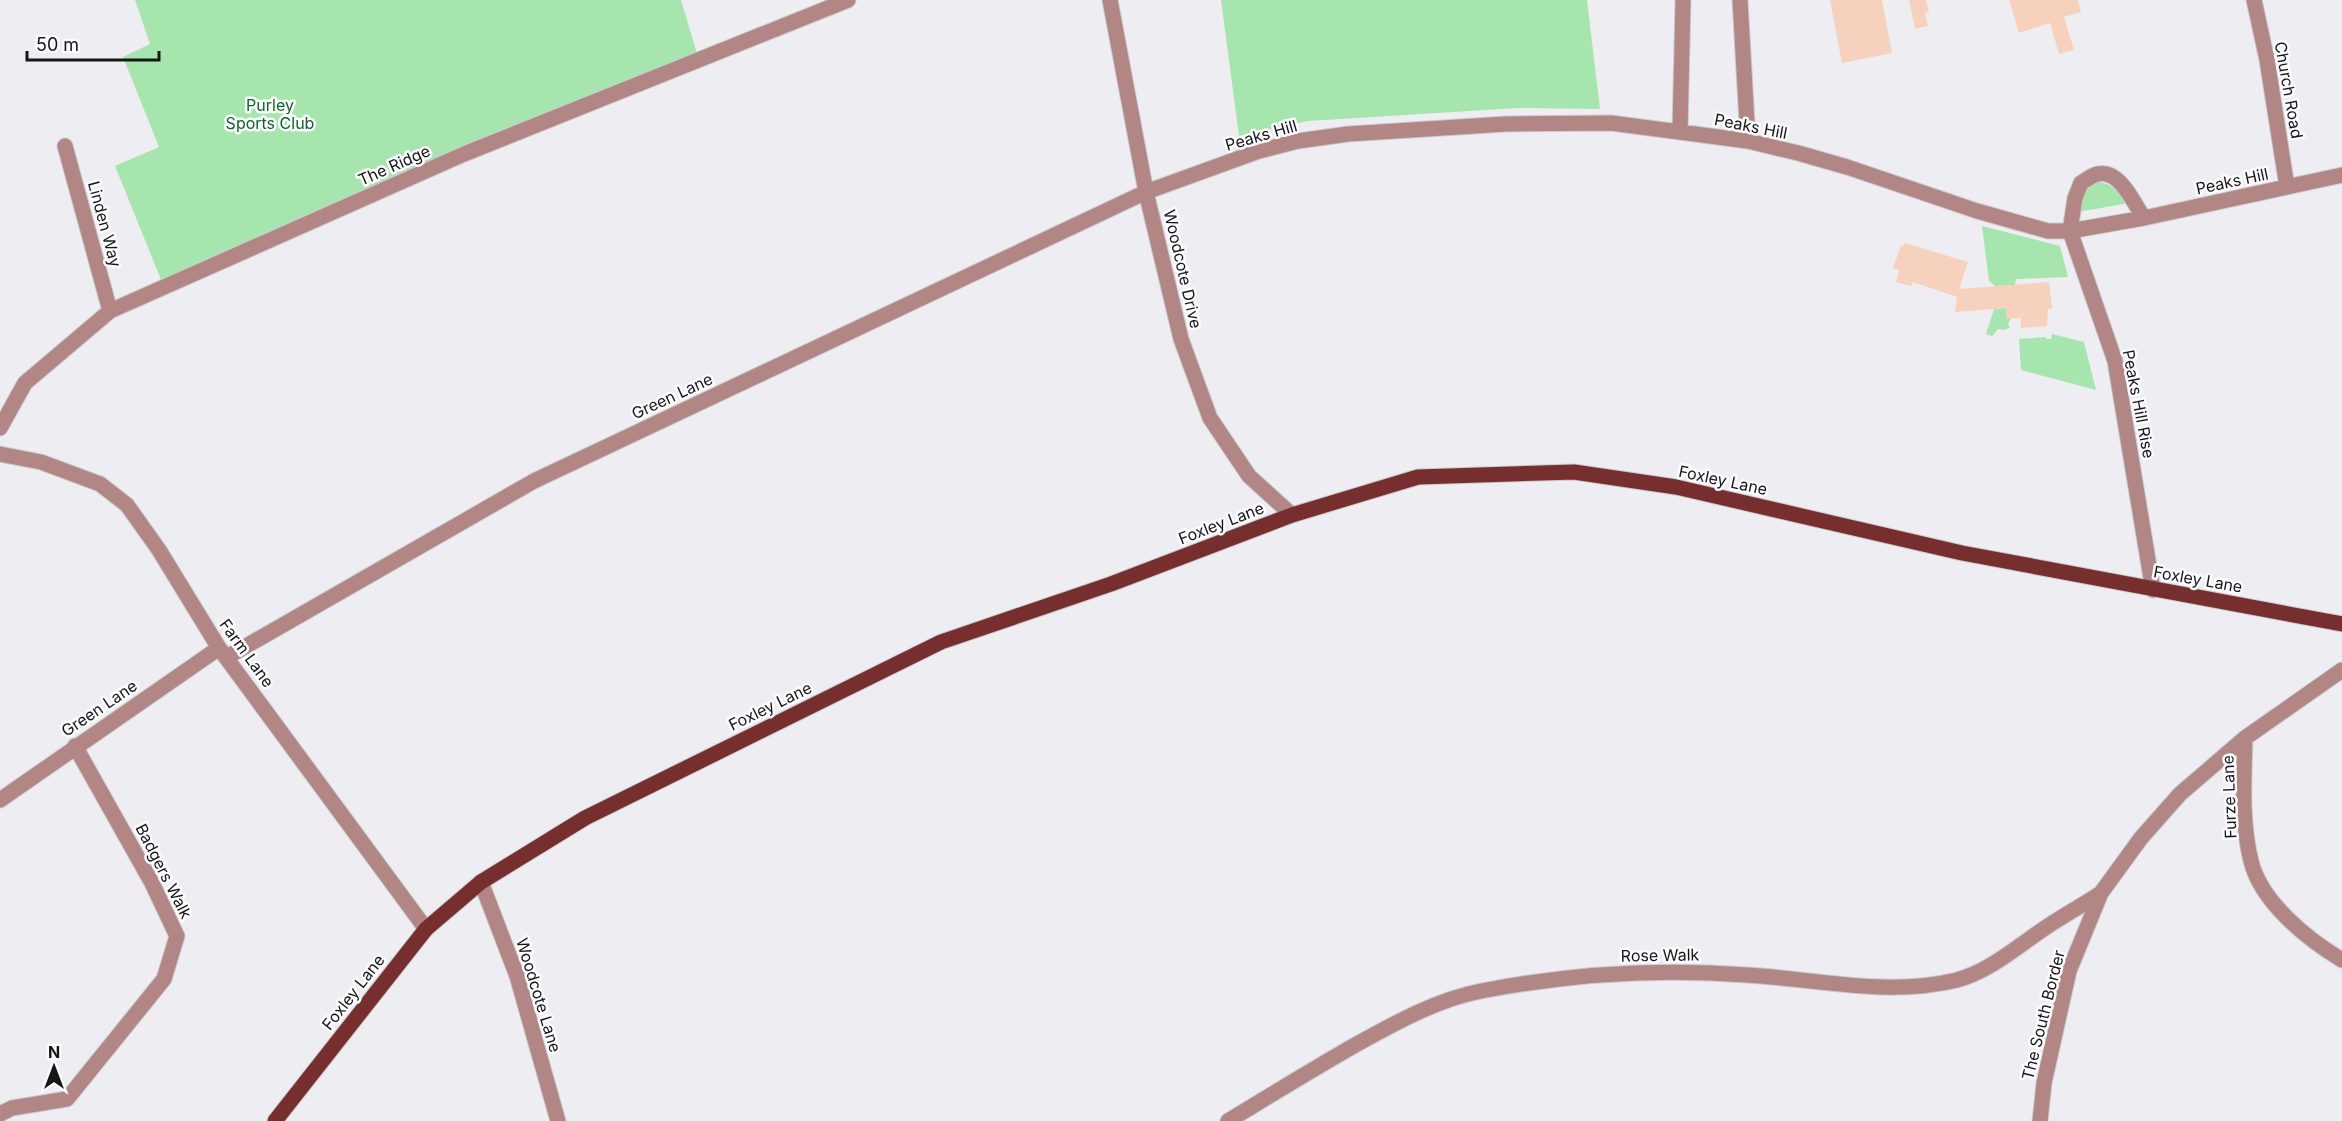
<svg xmlns="http://www.w3.org/2000/svg" width="2342" height="1121" font-family="Inter,sans-serif">
<rect width="100%" height="100%" fill="#eeeef2"/>
<!-- green -->
<path fill="#a6e5ae" d="M 135,0 L 681,0 L 699,60 L 164,287 L 115,166 L 159,147 L 123,57 L 150,44 Z
M 1221,0 L 1587,0 L 1600,109 L 1519,108 L 1308,121 L 1239,136 Z
M 2089,181 C 2109,181 2117,189 2129,203 L 2078,212 L 2080,192 Z
M 1982,226 L 2060,246 L 2068,277 L 2016,279 L 2015,285 L 1995,286 L 1989,281 Z
M 2006,308 L 2006,318 L 2011,318 L 2008,324 L 2010,327 L 2005,330 L 1998,329 L 1992,336 L 1986,334 L 1994,309 Z
M 2052,334 L 2084,342 L 2096,390 L 2021,370 L 2019,339 L 2046,337 L 2046,339 L 2051,339 Z"/>
<!-- building -->
<path fill="#f5d1be" d="M 1830,0 L 1882,0 L 1892,53 L 1842,63 Z
M 1909,0 L 1926,0 L 1929,12 L 1925,13 L 1928,26 L 1915,29 Z
M 2009,0 L 2078,0 L 2081,12 L 2064,17 L 2074,50 L 2059,54 L 2050,23 L 2019,33 Z
M 1905,243 L 1968,262 L 1959,289 L 2049,282 L 2052,308 L 2048,309 L 2047,326 L 2021,328 L 2021,318 L 2006,319 L 2006,308 L 1955,312 L 1957,297 L 1913,282 L 1911,286 L 1896,282 L 1899,270 L 1893,268 L 1901,245 L 1904,246 Z"/>
<g fill="none" stroke-linecap="round" stroke-linejoin="round">
<defs>
<path id="minor" d="M 1110,0 L 1146,192 L 1181,339 L 1210,418 L 1249,476 L 1292,515
M 1740,0 L 1748,141
M 2254,0 L 2267,60 L 2287,187
M 1680,132 L 1683,0
M 65,146 L 110,311
M 2144,218 C 2134,204 2120,169 2098,174 C 2092,175 2086,180 2081,183 L 2075,198 L 2070,231 L 2115,361 L 2153,590
M 0,428 L 25,383 L 110,311 L 464,154 L 848,0
M 0,454 L 41,462 L 100,484 L 127,505 L 159,550 L 219,648 L 426,929
M 227,657 L 534,481 L 1146,192 L 1259,151 L 1298,141 L 1348,134 L 1506,124 L 1611,123 L 1748,141 L 1798,153 L 1847,167 L 1977,211 L 2048,231 L 2070,231 L 2144,218 L 2342,175
M 2245,738 C 2244,778 2241,821 2251,861 C 2261,902 2307,939 2342,960
M 0,800 L 219,648
M 481,882 L 517,976 L 558,1121
M 0,1114 L 12,1108 L 67,1099 L 164,979 L 177,936 L 152,883 L 75,746
M 1228,1121 C 1271,1095 1313,1069 1357,1044 C 1397,1022 1436,1000 1481,991 C 1569,974 1658,968 1747,975 C 1816,979 1888,997 1957,980 C 1990,971 2018,946 2045,928 C 2064,915 2083,905 2101,893
M 2040,1121 L 2044,1083 L 2069,971 L 2101,893 L 2141,838 L 2180,794 L 2245,738 L 2342,670"/>
<path id="major" d="M 275,1121 L 426,929 L 481,882 L 585,818 L 941,642 L 1111,584 L 1292,515 L 1418,477 L 1574,472 L 1676,487 L 1962,553 L 2342,624"/>
</defs>
<!-- minor casing -->
<use href="#minor" stroke="#cbcbcf" stroke-width="17"/>
<!-- major casing -->
<use href="#major" stroke="#cbcbcf" stroke-width="17"/>
<!-- minor -->
<use href="#minor" stroke="#b18684" stroke-width="15"/>
<!-- major -->
<use href="#major" stroke="#762e2f" stroke-width="15"/>
</g>
<g text-anchor="middle" dominant-baseline="central" stroke-width="5" stroke-linejoin="round" paint-order="stroke">
<!-- street labels -->
<g font-size="16" fill="#161617" stroke="#fbfbfe">
<text transform="translate(2289 90) rotate(80)">Church Road</text>
<text transform="translate(1751 126) rotate(11)">Peaks Hill</text>
<text transform="translate(1261 135) rotate(-16)">Peaks Hill</text>
<text transform="translate(394 165) rotate(-24)">The Ridge</text>
<text transform="translate(2232 181) rotate(-12)">Peaks Hill</text>
<text transform="translate(105 224) rotate(75)">Linden Way</text>
<text transform="translate(1183 269) rotate(77)">Woodcote Drive</text>
<text transform="translate(672 396) rotate(-25)">Green Lane</text>
<text transform="translate(2139 404) rotate(79)">Peaks Hill Rise</text>
<text transform="translate(1723 480) rotate(12)">Foxley Lane</text>
<text transform="translate(1221 523) rotate(-21)">Foxley Lane</text>
<text transform="translate(2198 579) rotate(10)">Foxley Lane</text>
<text transform="translate(247 653) rotate(54)">Farm Lane</text>
<text transform="translate(770 706) rotate(-26)">Foxley Lane</text>
<text transform="translate(99 708) rotate(-34)">Green Lane</text>
<text transform="translate(2229 797) rotate(-92)">Furze Lane</text>
<text transform="translate(164 871) rotate(63)">Badgers Walk</text>
<text transform="translate(1660 955) rotate(-1)">Rose Walk</text>
<text transform="translate(353 992) rotate(-52)">Foxley Lane</text>
<text transform="translate(539 995) rotate(73)">Woodcote Lane</text>
<text transform="translate(2043 1015) rotate(-76)">The South Border</text>
</g>
<!-- park labels -->
<g font-size="16" fill="#106429" stroke="#fbfbfe">
<text x="270" y="105">Purley<tspan x="270" dy="18">Sports Club</tspan></text>
</g>
</g>
<!-- north arrow -->
<g transform="translate(54 1067)" stroke="#fbfbfe" stroke-width="4.5" paint-order="stroke">
<path d="M0-4.5L10 22L0 15L-10 22Z" fill="#161617"/>
<text y="-9" font-size="16" font-weight="bold" text-anchor="middle" fill="#161617">N</text>
</g>
<!-- scale -->
<path d="M27 51v9h132v-9" fill="none" stroke="#161617" stroke-width="3"/>
<text x="36" y="51" font-size="18" fill="#161617" stroke="#fbfbfe" stroke-width="4.5" paint-order="stroke">50 m</text>
</svg>
